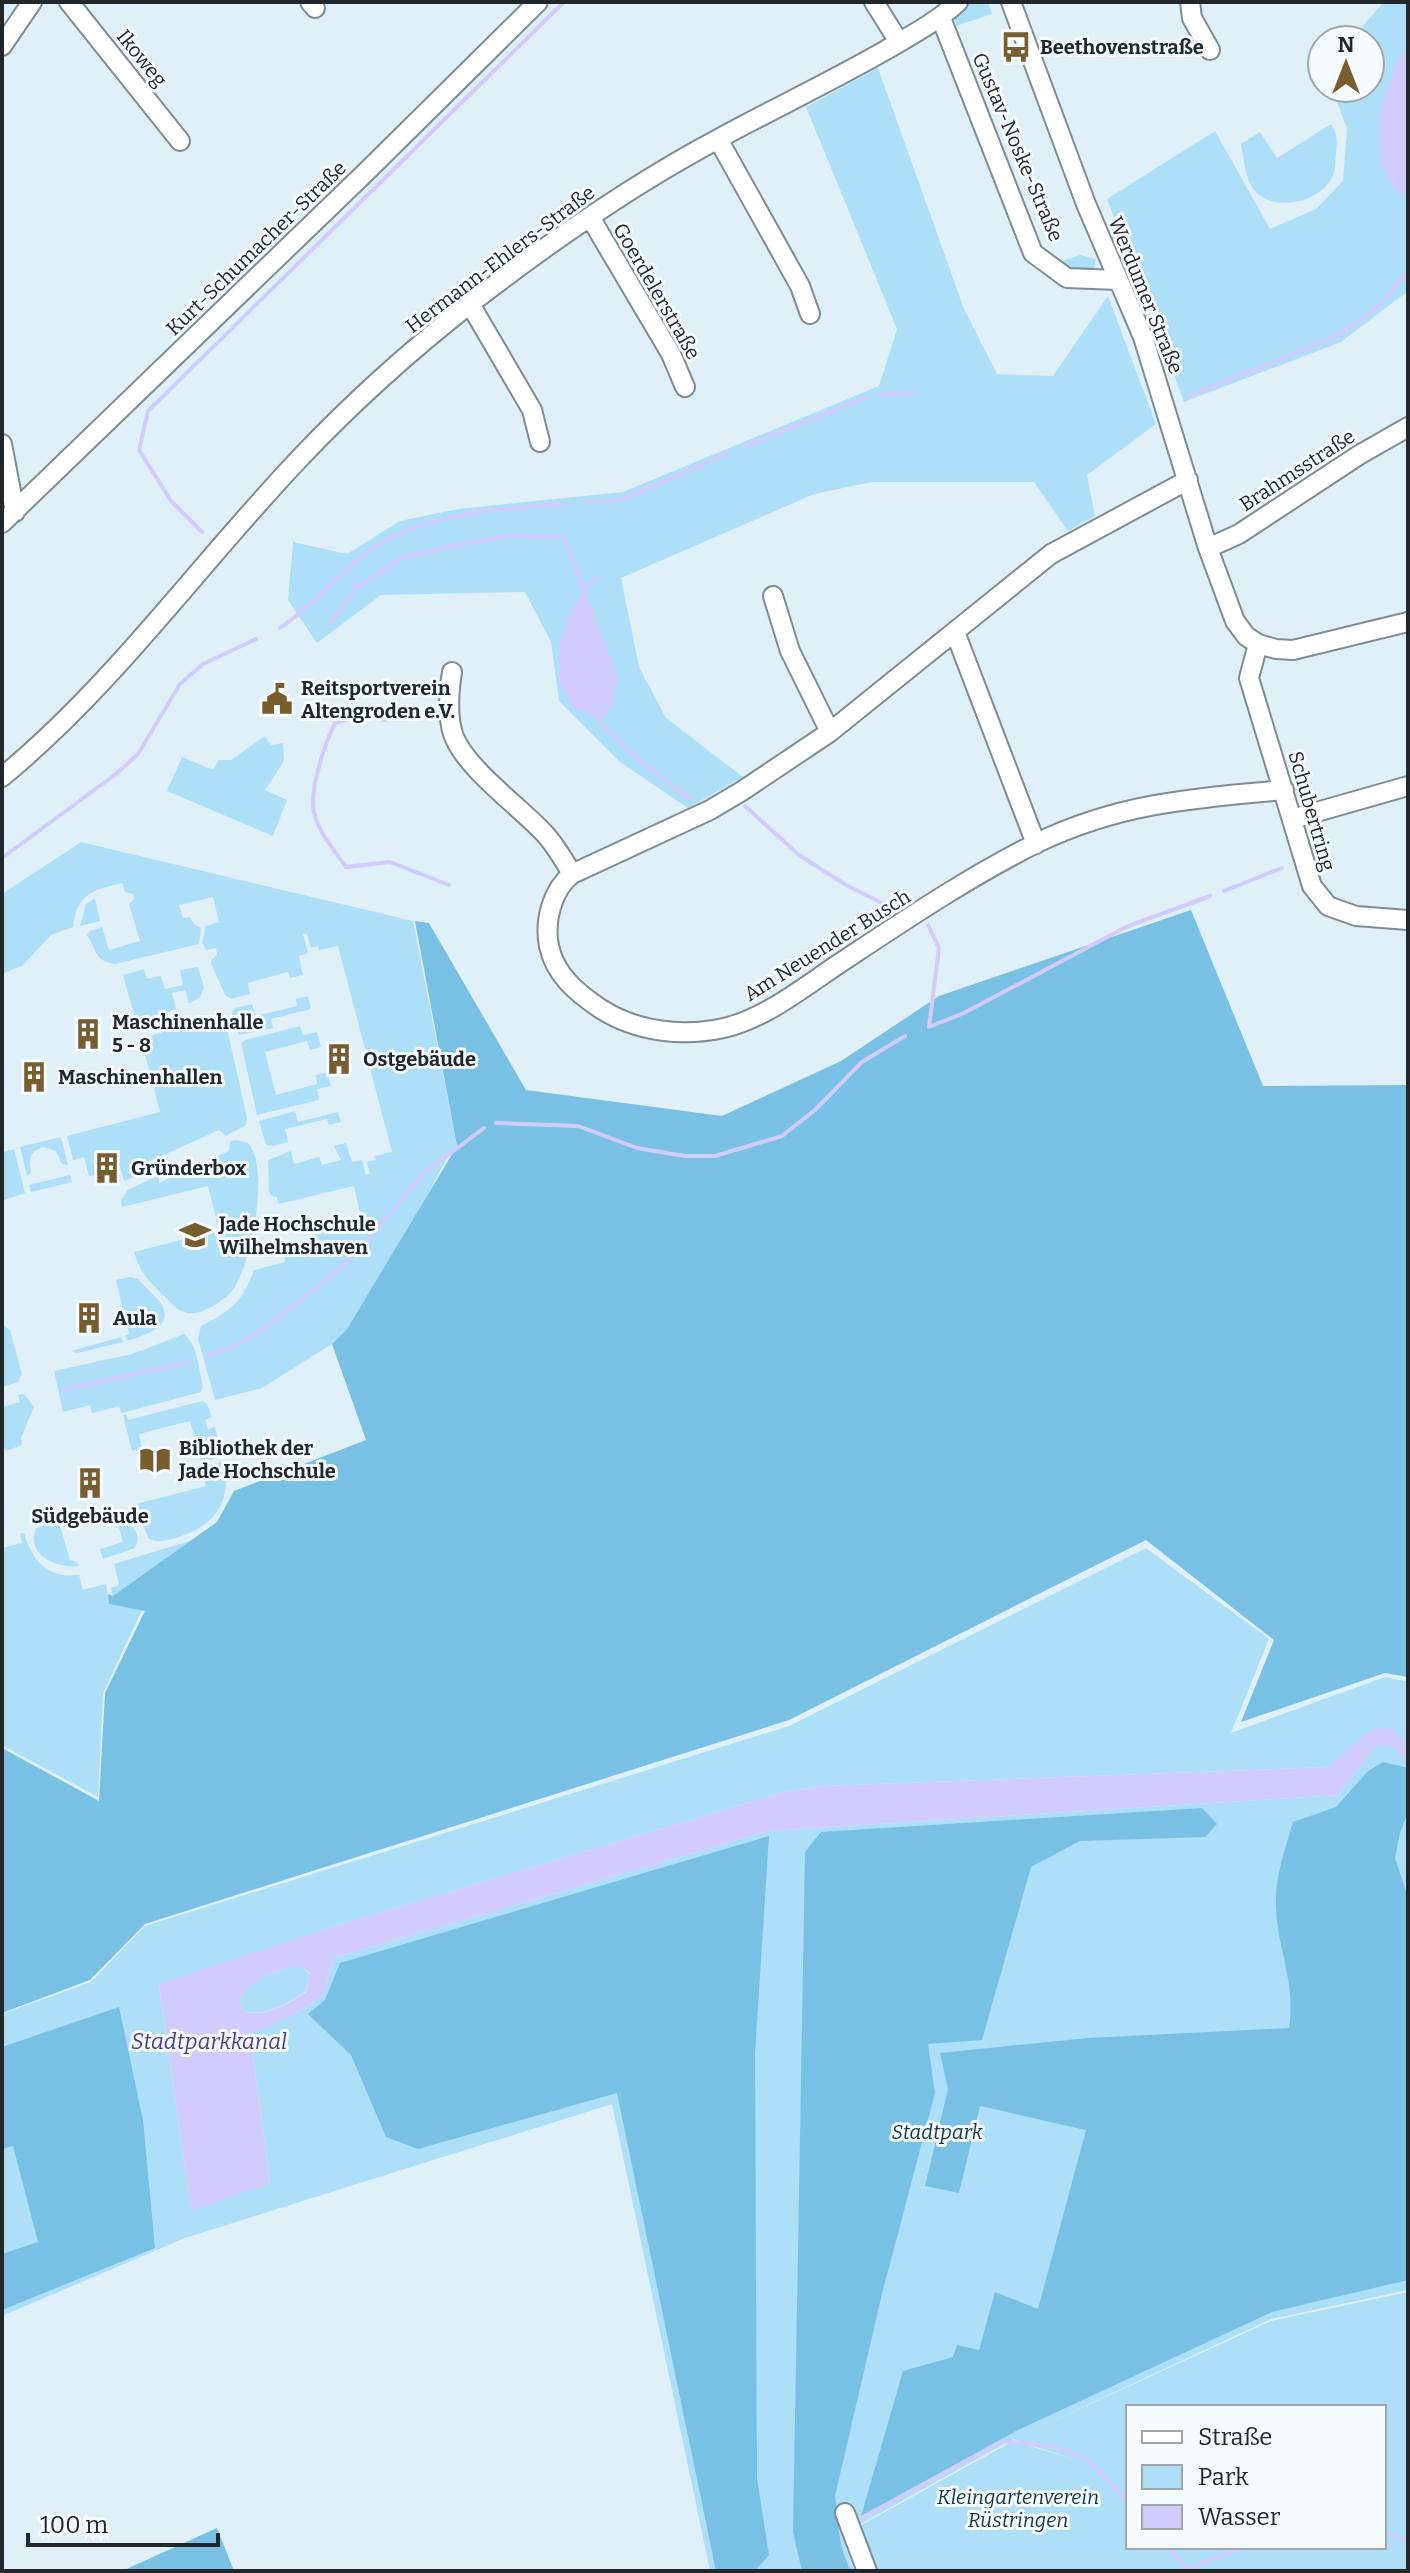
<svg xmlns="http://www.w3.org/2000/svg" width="1410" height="2573" font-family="Bitter,serif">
<rect width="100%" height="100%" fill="#e0f0f9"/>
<!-- green -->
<path fill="#aedff8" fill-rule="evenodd" d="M 968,2 L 988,2 L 992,14 L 956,26 L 955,16 Z
M 1384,2 L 1408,2 L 1408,291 L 1341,342 L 1184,402 L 1107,199 L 1215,131 L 1270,229 L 1316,209 L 1343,181 L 1347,129 L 1332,88 L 1370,88 L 1370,40 L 1342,40 L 1361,28 Z
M 878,68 L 964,309 L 997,374 L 1053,376 L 1108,296 L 1156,424 L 1087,475 L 1095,516 L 1068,531 L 1034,482 L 872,482 L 814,494 L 621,578 L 639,667 L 666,718 L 743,777 L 688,808 L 620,762 L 559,701 L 551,642 L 525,592 L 381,595 L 317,643 L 288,600 L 293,542 L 347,554 L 400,521 L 458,509 L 623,492 L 879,386 L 897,329 L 806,107 Z
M 1331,124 C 1338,134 1337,143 1336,154 C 1335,160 1336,168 1334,173 C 1325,201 1276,214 1255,191 C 1246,182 1243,156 1241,144 L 1260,132 L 1277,158 Z
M 1080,255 L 1096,259 L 1094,268 C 1082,274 1071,269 1060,262 Z
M 265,736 L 271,745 L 283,743 L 284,761 L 265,790 L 287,800 L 273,836 L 167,791 L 182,757 L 213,770 L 219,760 L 231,760 Z
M 81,842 L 413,921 L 457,1146 L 446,1160 L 413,1221 L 347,1329 L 332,1344 L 262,1388 L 215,1400 L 198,1339 L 201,1326 C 230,1312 243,1301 254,1270 L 285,1262 L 284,1255 L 310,1249 L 308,1236 L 362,1222 L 354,1186 L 278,1204 L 277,1197 L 272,1196 L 269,1192 L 268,1160 L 291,1151 L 294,1164 L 319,1157 L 322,1165 L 341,1160 L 334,1146 L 346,1143 L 352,1162 L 362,1160 L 366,1175 L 370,1174 L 367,1162 L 376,1160 L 375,1156 L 392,1152 L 338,946 L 319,950 L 318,946 L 311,948 L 307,934 L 303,934 L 308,953 L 299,956 L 303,975 L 290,978 L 288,972 L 248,983 L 250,994 L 231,999 L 225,995 L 211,963 L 211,960 L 217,955 L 216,948 L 206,950 L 202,943 L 206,926 L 219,922 L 213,897 L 179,905 L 183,918 L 190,917 L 194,924 L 201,928 L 199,944 L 115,964 C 92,960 98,951 87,935 L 90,931 L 102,927 L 109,950 L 140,941 L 129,904 L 134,899 L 133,894 L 125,892 L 122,883 C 93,890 77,893 73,927 L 51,935 L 22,966 L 2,974 L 2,894 Z
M 95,898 L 100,921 L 80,926 L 86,904 Z
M 198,967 L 204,988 L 200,997 L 189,1004 L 185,990 L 172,993 L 176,1009 L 137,1025 L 123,975 L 144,969 L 147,979 L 161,976 L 165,989 L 183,985 L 180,970 Z
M 308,996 L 311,1009 L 271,1019 L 273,1028 L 239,1035 L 232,1013 L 235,1008 L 252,1004 L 256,1016 L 297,1006 L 296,999 Z
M 206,1018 L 218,1018 L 226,1024 L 247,1118 L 246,1125 L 226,1136 L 219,1130 L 150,1161 L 156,1167 L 124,1181 L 116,1154 L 93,1160 L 96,1175 L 89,1176 L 84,1157 L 73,1160 L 67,1136 L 160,1112 L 141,1039 Z
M 300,1026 L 303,1035 L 317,1032 L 321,1047 L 310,1050 L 307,1041 L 265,1052 L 276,1095 L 317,1084 L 316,1075 L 327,1072 L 331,1086 L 317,1089 L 319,1100 L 257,1115 L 241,1043 L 245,1040 Z
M 295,1111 L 298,1122 L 338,1112 L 341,1122 L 329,1125 L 327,1119 L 285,1129 L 288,1142 L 273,1146 L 266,1145 L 259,1121 Z
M 61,1137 L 68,1165 L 62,1164 L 56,1151 L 43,1147 C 29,1152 29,1160 31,1173 L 27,1176 L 20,1147 Z
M 235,1140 L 248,1143 C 271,1168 251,1266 232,1291 C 225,1299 216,1305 207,1309 C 187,1318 179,1312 165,1297 C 149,1281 141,1275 134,1252 L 219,1230 L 208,1186 L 122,1207 L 121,1200 L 128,1190 L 159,1175 L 159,1183 L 229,1151 L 230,1142 Z
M 14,1149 L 25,1193 L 2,1201 L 2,1152 Z
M 70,1175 L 72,1182 L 31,1192 L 29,1185 Z
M 130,1277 L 138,1279 L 161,1303 C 175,1328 145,1335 127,1341 L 125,1336 L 129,1334 L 127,1325 L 131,1312 L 123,1310 L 116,1280 Z
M 2,1324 L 10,1330 L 22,1374 L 18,1382 L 2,1387 Z
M 184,1334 C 198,1344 199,1371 203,1387 L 201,1392 L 122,1413 L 119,1406 L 92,1413 L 90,1405 L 63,1412 L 54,1371 L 132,1354 Z
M 121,1337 L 123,1342 L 77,1353 L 71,1351 Z
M 22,1394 L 25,1395 L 34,1407 L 21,1438 L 22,1445 L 6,1451 L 2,1446 L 2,1407 L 20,1402 L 18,1395 Z
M 202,1401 L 207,1404 L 212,1417 L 205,1420 L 208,1429 L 215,1427 L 221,1454 L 220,1457 L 201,1463 L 190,1421 L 139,1434 L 142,1448 L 132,1451 L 123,1415 L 126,1414 L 128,1420 Z
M 221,1462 L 224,1464 C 232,1502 215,1525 179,1537 C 168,1540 158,1544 148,1538 L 136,1504 L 206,1486 L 202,1468 Z
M 57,1515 L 70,1560 L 77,1562 L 79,1566 C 57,1569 25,1555 36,1528 L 44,1525 L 43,1518 Z
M 126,1522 C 136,1529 141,1536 135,1548 L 103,1559 L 100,1549 L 123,1542 L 118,1524 Z
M 24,1533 C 33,1562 47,1578 79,1575 L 83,1590 L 106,1584 L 109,1604 L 142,1610 L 103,1693 L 98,1797 L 2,1745 L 2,1548 L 22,1543 L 20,1534 Z
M 193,1540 L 113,1597 L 111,1588 L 119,1585 L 114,1564 Z
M 1146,1548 L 1269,1639 L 1231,1733 L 1385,1677 L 1408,1682 L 1408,1743 L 1391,1729 L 1343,1756 L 1329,1767 L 823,1786 L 784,1792 L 329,1928 L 159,1985 L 191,2210 L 270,2183 L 250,2033 L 293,2015 L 323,1996 L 334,1958 L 769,1831 L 1338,1795 L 1376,1746 L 1391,1746 L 1408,1760 L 1408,2290 L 1271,2319 L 1038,2428 L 1271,2321 L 1408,2292 L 1408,2571 L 879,2571 L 856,2528 L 1013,2441 L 1073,2459 L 1013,2439 L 841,2535 L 854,2571 L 710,2571 L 612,2104 L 185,2238 L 2,2316 L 2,2014 L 91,1982 L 145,1926 L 789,1726 ZM 1128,2407 L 1384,2407 L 1384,2547 L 1128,2547 Z
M 292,1967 L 301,1967 L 310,1974 L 306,1991 C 288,2004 266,2016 244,2012 L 239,2000 C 251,1979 269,1974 292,1967 Z"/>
<!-- forest -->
<path fill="#78c1e5" d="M 1191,910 L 1263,1086 L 1408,1085 L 1408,1677 L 1385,1673 L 1241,1722 L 1274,1640 L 1146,1540 L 789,1720 L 145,1924 L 90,1980 L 2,2013 L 2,1748 L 99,1801 L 105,1693 L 145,1611 L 109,1604 L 108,1594 L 113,1596 L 217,1522 L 234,1491 L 366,1440 L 332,1344 L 347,1329 L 457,1146 L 415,921 L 429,923 L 526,1090 L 722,1116 L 841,1061 L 939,996 Z
M 1383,1762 L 1408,1768 L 1408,1812 L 1400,1833 L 1395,1858 L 1408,1897 L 1408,2280 L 1272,2312 L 1018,2430 L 861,2516 L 903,2371 L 953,2357 L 957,2345 L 979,2350 L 995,2292 L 1038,2309 L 1086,2130 L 980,2106 L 959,2193 L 925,2186 L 948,2089 L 940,2053 L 1088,2038 L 1289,2028 C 1296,1982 1278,1952 1276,1909 C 1274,1880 1285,1849 1293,1822 L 1336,1807 L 1368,1771 Z
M 1202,1808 L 1217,1824 L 1205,1837 L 1080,1841 L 1031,1867 L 982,2040 L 928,2044 L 935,2093 L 882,2294 L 835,2496 L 841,2546 L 850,2571 L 802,2571 L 793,2532 L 805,1852 L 821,1832 Z
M 769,1836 L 755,2053 L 757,2478 L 769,2555 L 755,2571 L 716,2571 L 617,2093 L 418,2149 L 386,2137 L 351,2055 L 308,2014 L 325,2000 L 340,1963 Z
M 119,2007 L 143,2120 L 155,2248 L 2,2310 L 2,2254 L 38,2242 L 13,2146 L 2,2149 L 2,2047 Z
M 217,2528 L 234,2571 L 122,2571 Z"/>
<!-- water -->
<path fill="#d2cbfe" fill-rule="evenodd" d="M 1408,45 L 1408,191 L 1400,196 L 1380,164 L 1379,118 L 1396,63 Z
M 584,588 L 618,678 L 611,709 L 599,720 L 571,706 L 559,681 L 560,643 L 568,619 Z
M 1381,1727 L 1391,1729 L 1408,1743 L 1408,1760 L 1391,1746 L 1376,1746 L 1338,1795 L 769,1831 L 334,1958 L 323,1996 L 293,2015 L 250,2034 L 270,2183 L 191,2211 L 159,1984 L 329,1928 L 784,1792 L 823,1786 L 1329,1767 L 1367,1733 ZM 292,1967 L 301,1967 L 310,1973 L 306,1992 C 288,2004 266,2017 244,2012 L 239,2000 C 251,1979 269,1974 292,1967 Z"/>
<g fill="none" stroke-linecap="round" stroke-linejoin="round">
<!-- stream -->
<path stroke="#d2cbfe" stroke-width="4" d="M 881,395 L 914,392
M 1189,396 L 1333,338 L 1374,311 L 1408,271
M 744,447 L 867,397
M 584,503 L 624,499 L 729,453
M 202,532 L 171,501 L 139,450 L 148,411 L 564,2
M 353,584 L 358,587 L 401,558 L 452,546 L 508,536 L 564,537 L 585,592
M 584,588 L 597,579
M 330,623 L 358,587
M 280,628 C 311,608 334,578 364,555 C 422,512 495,510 564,504
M 599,716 L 599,720 C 626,752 658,776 691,799
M 385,720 L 362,715 L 335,723 C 325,743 309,790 314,813 C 319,833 334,850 346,867 L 390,862 L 449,885
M 745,806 L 799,855 L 846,885 L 888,906
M 2,858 L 116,774 L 138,754 L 180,684 L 203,664 L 256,639
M 1224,891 L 1282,868
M 928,925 L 939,948 L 929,1027 L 964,1013 L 1126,927 L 1210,896
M 496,1123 L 578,1126 L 637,1148 L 685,1156 L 715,1156 L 782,1136 L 815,1110 L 862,1062 L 905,1036
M 207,1356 L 231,1348 L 256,1334 L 317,1288 L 355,1255 L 425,1172 L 484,1128
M 64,1390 L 189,1362
M 861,2519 L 1003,2441 L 1056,2447 L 1088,2460 L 1128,2502
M 841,2531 L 857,2569
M 1384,2531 L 1408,2541
M 1169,2547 L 1185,2567
M 1183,2571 L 1242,2547"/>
<defs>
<path id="minor" d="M 69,2 L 180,141
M 310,2 L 315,8
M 874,2 L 899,42
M 1011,2 L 1086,204 L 1143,337 L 1208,548 L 1235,621 L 1246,636 L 1258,644 L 1276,649 L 1293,650 L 1408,622
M 1190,2 L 1192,18 L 1210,50
M 941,18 L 1033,253 L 1067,278 L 1118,280
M 2,46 L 32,2
M 718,139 L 800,286 L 810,314
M 590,217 L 671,354 L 685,387
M 470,304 L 532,410 L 540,442
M 2,444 L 15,512
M 1188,480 L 1051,554 L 830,732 L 742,791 L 710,810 L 572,874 C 552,890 544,921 549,946 C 555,975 577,993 601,1009 C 637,1032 683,1037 724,1028 C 766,1018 804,987 840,963 C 902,922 970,876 1037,843 C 1119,803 1195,798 1284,790
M 2,523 L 365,173 L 538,2
M 1208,548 L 1239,534 L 1359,455 L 1408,427
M 773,596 L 790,651 L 830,732
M 955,632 L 1036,844
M 1258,644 L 1249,678 L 1312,886 L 1328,906 L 1356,916 L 1408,920
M 452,672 C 449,691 447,715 453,734 C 464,767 520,807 544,833 C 556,846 564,860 572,874
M 2,777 C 115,684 199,564 300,458 C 352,403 411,350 471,303 C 550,242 633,184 720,138 C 775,108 832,81 886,50 C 911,35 937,22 958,2
M 1292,819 L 1408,786
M 845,2513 L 867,2571"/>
</defs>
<!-- minor casing -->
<use href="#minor" stroke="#7e8c94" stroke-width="22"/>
<!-- minor -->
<use href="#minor" stroke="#fff" stroke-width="18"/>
</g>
<!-- icons -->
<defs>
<symbol id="bus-bare" viewBox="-9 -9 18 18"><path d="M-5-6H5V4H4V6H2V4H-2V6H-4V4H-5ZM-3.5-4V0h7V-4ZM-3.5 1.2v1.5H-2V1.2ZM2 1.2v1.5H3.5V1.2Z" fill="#785d2f" stroke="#f5fbff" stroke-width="2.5" paint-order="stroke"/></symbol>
<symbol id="civic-bare" viewBox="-9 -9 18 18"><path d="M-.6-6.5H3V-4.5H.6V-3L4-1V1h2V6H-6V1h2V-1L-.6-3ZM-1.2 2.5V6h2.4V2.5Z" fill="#785d2f" stroke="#f5fbff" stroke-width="2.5" paint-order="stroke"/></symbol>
<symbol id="building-bare" viewBox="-9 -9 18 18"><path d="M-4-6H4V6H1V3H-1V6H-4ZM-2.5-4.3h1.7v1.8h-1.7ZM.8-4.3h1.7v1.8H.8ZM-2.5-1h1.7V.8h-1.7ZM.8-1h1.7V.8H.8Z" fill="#785d2f" stroke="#f5fbff" stroke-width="2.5" paint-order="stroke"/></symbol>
<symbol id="university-bare" viewBox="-9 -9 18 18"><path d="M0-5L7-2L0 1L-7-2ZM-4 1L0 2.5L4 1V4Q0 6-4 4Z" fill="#785d2f" stroke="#f5fbff" stroke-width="2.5" paint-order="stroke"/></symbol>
<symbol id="library-bare" viewBox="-9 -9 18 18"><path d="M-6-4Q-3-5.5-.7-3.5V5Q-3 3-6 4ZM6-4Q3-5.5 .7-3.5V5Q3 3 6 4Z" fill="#785d2f" stroke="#f5fbff" stroke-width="2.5" paint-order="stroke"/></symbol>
</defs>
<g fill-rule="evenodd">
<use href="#bus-bare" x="994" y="25" width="44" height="44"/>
<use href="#civic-bare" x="255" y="677" width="44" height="44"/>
<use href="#building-bare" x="66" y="1012" width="44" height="44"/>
<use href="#building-bare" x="317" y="1037" width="44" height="44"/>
<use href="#building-bare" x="12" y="1055" width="44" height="44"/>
<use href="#building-bare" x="85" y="1146" width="44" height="44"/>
<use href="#university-bare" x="173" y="1213" width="44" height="44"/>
<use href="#building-bare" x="67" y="1296" width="44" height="44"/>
<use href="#library-bare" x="133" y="1438" width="44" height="44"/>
<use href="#building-bare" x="68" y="1461" width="44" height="44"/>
</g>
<g text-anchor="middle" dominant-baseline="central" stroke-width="6" stroke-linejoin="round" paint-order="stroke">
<!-- poi labels -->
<g font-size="20" font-weight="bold" fill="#21272a" stroke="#f5fbff" text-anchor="start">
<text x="1040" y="47">Beethovenstraße</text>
<text x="301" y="688">Reitsportverein<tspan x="301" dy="23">Altengroden e.V.</tspan></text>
<text x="112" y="1022">Maschinenhalle<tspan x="112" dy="23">5 - 8</tspan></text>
<text x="363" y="1059">Ostgebäude</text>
<text x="58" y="1077">Maschinenhallen</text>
<text x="131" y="1168">Gründerbox</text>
<text x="219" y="1224">Jade Hochschule<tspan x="219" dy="23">Wilhelmshaven</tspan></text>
<text x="113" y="1318">Aula</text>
<text x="179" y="1448">Bibliothek der<tspan x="179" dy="23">Jade Hochschule</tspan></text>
<text x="90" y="1516" text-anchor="middle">Südgebäude</text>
</g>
<!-- street labels -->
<g font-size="20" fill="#21272a" stroke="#f5fbff">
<text transform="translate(142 58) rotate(51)">Ikoweg</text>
<text transform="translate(1018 147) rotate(67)">Gustav-Noske-Straße</text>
<text transform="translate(256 248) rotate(-44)">Kurt-Schumacher-Straße</text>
<text transform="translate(500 259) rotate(-37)">Hermann-Ehlers-Straße</text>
<text transform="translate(657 291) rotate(60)">Goerdelerstraße</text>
<text transform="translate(1146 295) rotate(68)">Werdumer Straße</text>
<text transform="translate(1297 470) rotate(-33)">Brahmsstraße</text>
<text transform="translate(1312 811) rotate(74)">Schubertring</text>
<text transform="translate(827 945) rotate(-32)">Am Neuender Busch</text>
</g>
<!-- park labels -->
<g font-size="20" font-style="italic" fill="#153646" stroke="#f5fbff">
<text x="937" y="2132">Stadtpark</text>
<text x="1018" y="2497">Kleingartenverein<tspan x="1018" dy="23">Rüstringen</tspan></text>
</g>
<!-- water labels -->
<g font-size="22" font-style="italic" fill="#503f89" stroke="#f5fbff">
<text x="209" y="2041">Stadtparkkanal</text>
</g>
</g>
<!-- border -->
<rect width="1410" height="2573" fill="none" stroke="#21272a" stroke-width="8"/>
<!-- legend -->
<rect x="1126" y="2405" width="260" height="144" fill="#f5fbff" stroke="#a0a6aa" stroke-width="2"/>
<rect x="1142" y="2431" width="40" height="12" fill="#ffffff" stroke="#a0a6aa" stroke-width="2"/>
<text x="1198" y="2445" font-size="24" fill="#21272a">Straße</text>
<rect x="1142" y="2465" width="40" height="24" fill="#aedff8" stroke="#a0a6aa" stroke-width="2"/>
<text x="1198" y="2485" font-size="24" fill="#21272a">Park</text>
<rect x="1142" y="2505" width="40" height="24" fill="#d2cbfe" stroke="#a0a6aa" stroke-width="2"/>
<text x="1198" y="2525" font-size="24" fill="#21272a">Wasser</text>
<!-- north arrow -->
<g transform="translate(1346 64)"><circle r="38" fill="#f5fbff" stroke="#a0a6aa" stroke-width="2"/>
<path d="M0-6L14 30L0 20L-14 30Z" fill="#785d2f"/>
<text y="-12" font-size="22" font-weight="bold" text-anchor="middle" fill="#21272a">N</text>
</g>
<!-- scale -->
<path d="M28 2533v12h190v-12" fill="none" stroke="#21272a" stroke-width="4"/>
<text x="40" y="2533" font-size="24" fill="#21272a" stroke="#f5fbff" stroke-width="6" paint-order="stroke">100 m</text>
</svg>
